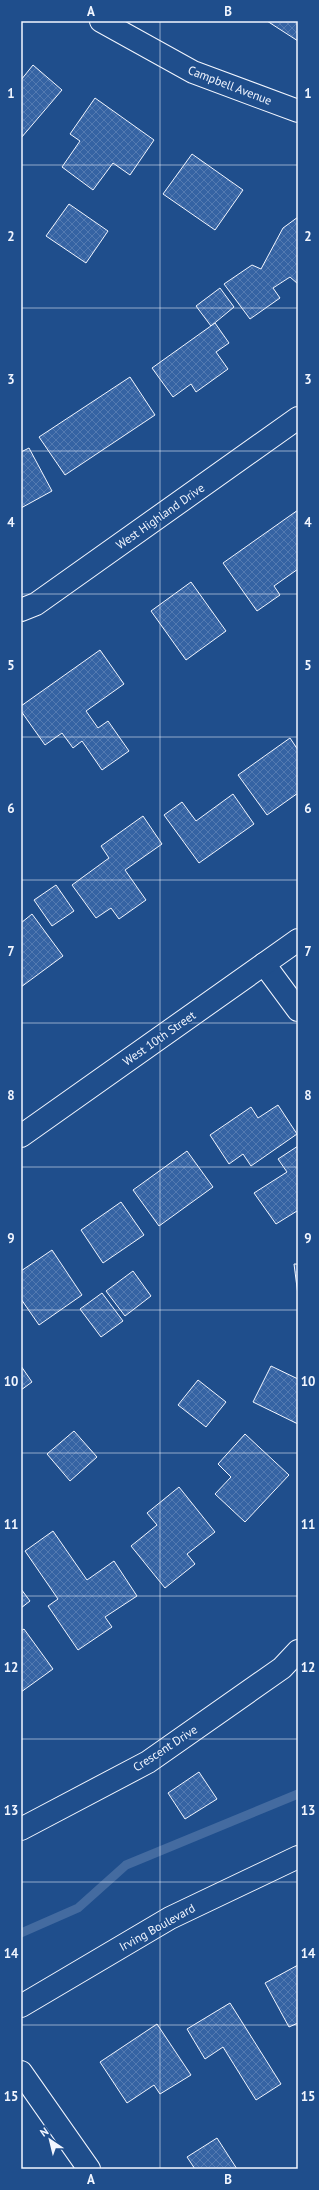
<svg xmlns="http://www.w3.org/2000/svg" width="319" height="2190" font-family="'PT Sans',sans-serif">
<style>
.lines{fill:none;stroke-linecap:round;stroke-linejoin:round}
.stream{stroke:#446ba0;stroke-width:9}
.building{fill:url(#building-cross-hatch);stroke:#f2f6ff}
.street-casing{stroke:#f2f6ff;stroke-width:24}
.street{stroke:#1f4e8c;stroke-width:22}
.grid{fill:none;stroke:#f2f6ff;stroke-width:1;stroke-opacity:0.55}
.labels{text-anchor:middle;dominant-baseline:central;stroke-width:3;stroke-linejoin:round;paint-order:stroke}
.street-label{font-size:12px;fill:#f2f6ff;stroke:#1f4e8c}
.neatline{fill:none;stroke:#f2f6ff;stroke-width:1.5}
.grid-label{font-size:13px;text-anchor:middle;font-weight:bold;fill:#f2f6ff}
</style>
<defs>
<pattern id="building-cross-hatch" width="8" height="8" patternUnits="userSpaceOnUse"><rect width="8" height="8" fill="#3563a3"/><path d="M0 0l8 8M0 8l8-8" fill="none" stroke="#537ab1"/></pattern>
</defs>
<rect width="100%" height="100%" fill="#1f4e8c"/>
<g class="lines">
<path class="stream" d="M 21,1933 L 78,1908 L 126,1865 L 298,1794"/>
</g>
<g class="building">
<path d="M 267,21 L 298,21 L 298,41 Z"/>
<path d="M 33,65 L 62,90 L 21,138 L 21,80 Z"/>
<path d="M 95,98 L 154,140 L 130,175 L 113,163 L 93,190 L 62,167 L 80,141 L 70,134 Z"/>
<path d="M 192,154 L 243,190 L 215,230 L 163,194 Z"/>
<path d="M 69,204 L 108,231 L 86,263 L 46,236 Z"/>
<path d="M 298,217 L 298,284 L 290,277 L 273,288 L 280,298 L 250,319 L 224,284 L 252,265 L 261,269 L 283,228 Z"/>
<path d="M 220,288 L 234,307 L 211,326 L 196,306 Z"/>
<path d="M 215,323 L 229,343 L 216,352 L 228,369 L 196,392 L 191,384 L 173,397 L 152,368 Z"/>
<path d="M 130,377 L 155,415 L 65,475 L 39,437 Z"/>
<path d="M 29,448 L 52,491 L 21,508 L 21,452 Z"/>
<path d="M 298,510 L 298,569 L 274,586 L 280,595 L 257,611 L 223,563 Z"/>
<path d="M 191,582 L 226,631 L 186,660 L 151,611 Z"/>
<path d="M 100,650 L 124,684 L 86,711 L 98,728 L 108,721 L 129,751 L 102,770 L 82,741 L 73,748 L 62,733 L 45,745 L 21,711 L 21,706 Z"/>
<path d="M 290,738 L 298,750 L 298,793 L 267,815 L 238,775 Z"/>
<path d="M 233,794 L 254,824 L 199,863 L 164,815 L 182,802 L 196,821 Z"/>
<path d="M 143,816 L 162,844 L 125,870 L 146,900 L 119,919 L 111,908 L 96,918 L 72,885 L 109,858 L 101,846 Z"/>
<path d="M 56,885 L 74,911 L 52,926 L 34,900 Z"/>
<path d="M 32,914 L 63,956 L 21,987 L 21,923 Z"/>
<path d="M 278,1105 L 297,1134 L 251,1166 L 243,1154 L 229,1164 L 210,1135 L 251,1107 L 258,1118 Z"/>
<path d="M 298,1146 L 298,1213 L 297,1211 L 276,1224 L 254,1193 L 287,1172 L 278,1159 Z"/>
<path d="M 187,1151 L 213,1187 L 159,1226 L 133,1190 Z"/>
<path d="M 121,1202 L 144,1235 L 103,1263 L 81,1230 Z"/>
<path d="M 52,1250 L 82,1295 L 39,1325 L 21,1299 L 21,1271 Z"/>
<path d="M 294,1264 L 298,1264 L 298,1295 Z"/>
<path d="M 133,1271 L 151,1296 L 125,1316 L 106,1291 Z"/>
<path d="M 102,1293 L 123,1321 L 101,1337 L 80,1309 Z"/>
<path d="M 21,1366 L 32,1382 L 21,1390 Z"/>
<path d="M 271,1366 L 298,1379 L 298,1424 L 253,1402 Z"/>
<path d="M 198,1380 L 226,1402 L 206,1427 L 178,1405 Z"/>
<path d="M 74,1431 L 97,1457 L 70,1481 L 47,1454 Z"/>
<path d="M 245,1434 L 289,1475 L 245,1522 L 215,1494 L 231,1477 L 218,1464 Z"/>
<path d="M 179,1487 L 215,1532 L 187,1554 L 195,1564 L 165,1588 L 131,1546 L 157,1525 L 147,1513 Z"/>
<path d="M 53,1531 L 87,1580 L 114,1561 L 137,1596 L 105,1617 L 112,1627 L 78,1650 L 48,1606 L 58,1599 L 25,1551 Z"/>
<path d="M 21,1589 L 30,1601 L 21,1608 Z"/>
<path d="M 24,1629 L 53,1669 L 21,1692 L 21,1631 Z"/>
<path d="M 199,1772 L 217,1799 L 185,1819 L 168,1793 Z"/>
<path d="M 298,1965 L 298,2023 L 289,2027 L 265,1983 Z"/>
<path d="M 230,2003 L 281,2084 L 256,2100 L 223,2047 L 205,2059 L 187,2029 Z"/>
<path d="M 157,2024 L 191,2075 L 160,2094 L 154,2085 L 127,2103 L 100,2062 Z"/>
<path d="M 217,2138 L 237,2169 L 195,2169 L 187,2157 Z"/>
</g>
<g class="lines">
<g class="street-casing">
<g id="street">
<path d="M 101,21 L 193,72 L 298,111"/>
<path d="M 21,610 L 36,604 L 298,418"/>
<path d="M 264,964 L 298,1010"/>
<path d="M 21,1136 L 298,940"/>
<path d="M 21,1829 L 148,1762 L 282,1668 L 298,1651"/>
<path d="M 21,2006 L 170,1918 L 298,1857"/>
<path d="M 21,2072 L 89,2169"/>
</g>
</g>
<use href="#street" class="street"/>
</g>
<path class="grid" d="M 160,21 L 160,2169M 21,165 L 298,165M 21,308 L 298,308M 21,451 L 298,451M 21,594 L 298,594M 21,737 L 298,737M 21,880 L 298,880M 21,1023 L 298,1023M 21,1167 L 298,1167M 21,1310 L 298,1310M 21,1453 L 298,1453M 21,1596 L 298,1596M 21,1739 L 298,1739M 21,1882 L 298,1882M 21,2025 L 298,2025"/>
<g class="labels">
<g class="street-label">
<text transform="translate(230 85) rotate(21)">Campbell Avenue</text>
<text transform="translate(160 516) rotate(-35)">West Highland Drive</text>
<text transform="translate(159 1038) rotate(-35)">West 10th Street</text>
<text transform="translate(165 1748) rotate(-33)">Crescent Drive</text>
<text transform="translate(157 1927) rotate(-29)">Irving Boulevard</text>
</g>
</g>
<rect width="319" height="2190" fill="none" stroke="#1f4e8c" stroke-width="44"/>
<g transform="translate(50 2140) rotate(325)" stroke="#1f4e8c" stroke-width="3" paint-order="stroke">
<path d="M0-3L7 15L0 10L-7 15Z" fill="#f2f6ff"/>
<text y="-6" font-size="11" font-weight="bold" text-anchor="middle" fill="#f2f6ff">N</text>
</g>
<rect x="22" y="22" width="275" height="2146" class="neatline"/>
<g class="grid-label">
<text x="91" y="16">A</text>
<text x="228" y="16">B</text>
<text x="11" y="98">1</text>
<text x="308" y="98">1</text>
<text x="11" y="241">2</text>
<text x="308" y="241">2</text>
<text x="11" y="384">3</text>
<text x="308" y="384">3</text>
<text x="11" y="527">4</text>
<text x="308" y="527">4</text>
<text x="11" y="670">5</text>
<text x="308" y="670">5</text>
<text x="11" y="813">6</text>
<text x="308" y="813">6</text>
<text x="11" y="956">7</text>
<text x="308" y="956">7</text>
<text x="11" y="1100">8</text>
<text x="308" y="1100">8</text>
<text x="11" y="1243">9</text>
<text x="308" y="1243">9</text>
<text x="11" y="1386">10</text>
<text x="308" y="1386">10</text>
<text x="11" y="1529">11</text>
<text x="308" y="1529">11</text>
<text x="11" y="1672">12</text>
<text x="308" y="1672">12</text>
<text x="11" y="1815">13</text>
<text x="308" y="1815">13</text>
<text x="11" y="1958">14</text>
<text x="308" y="1958">14</text>
<text x="11" y="2101">15</text>
<text x="308" y="2101">15</text>
<text x="91" y="2184">A</text>
<text x="228" y="2184">B</text>
</g>
</svg>
